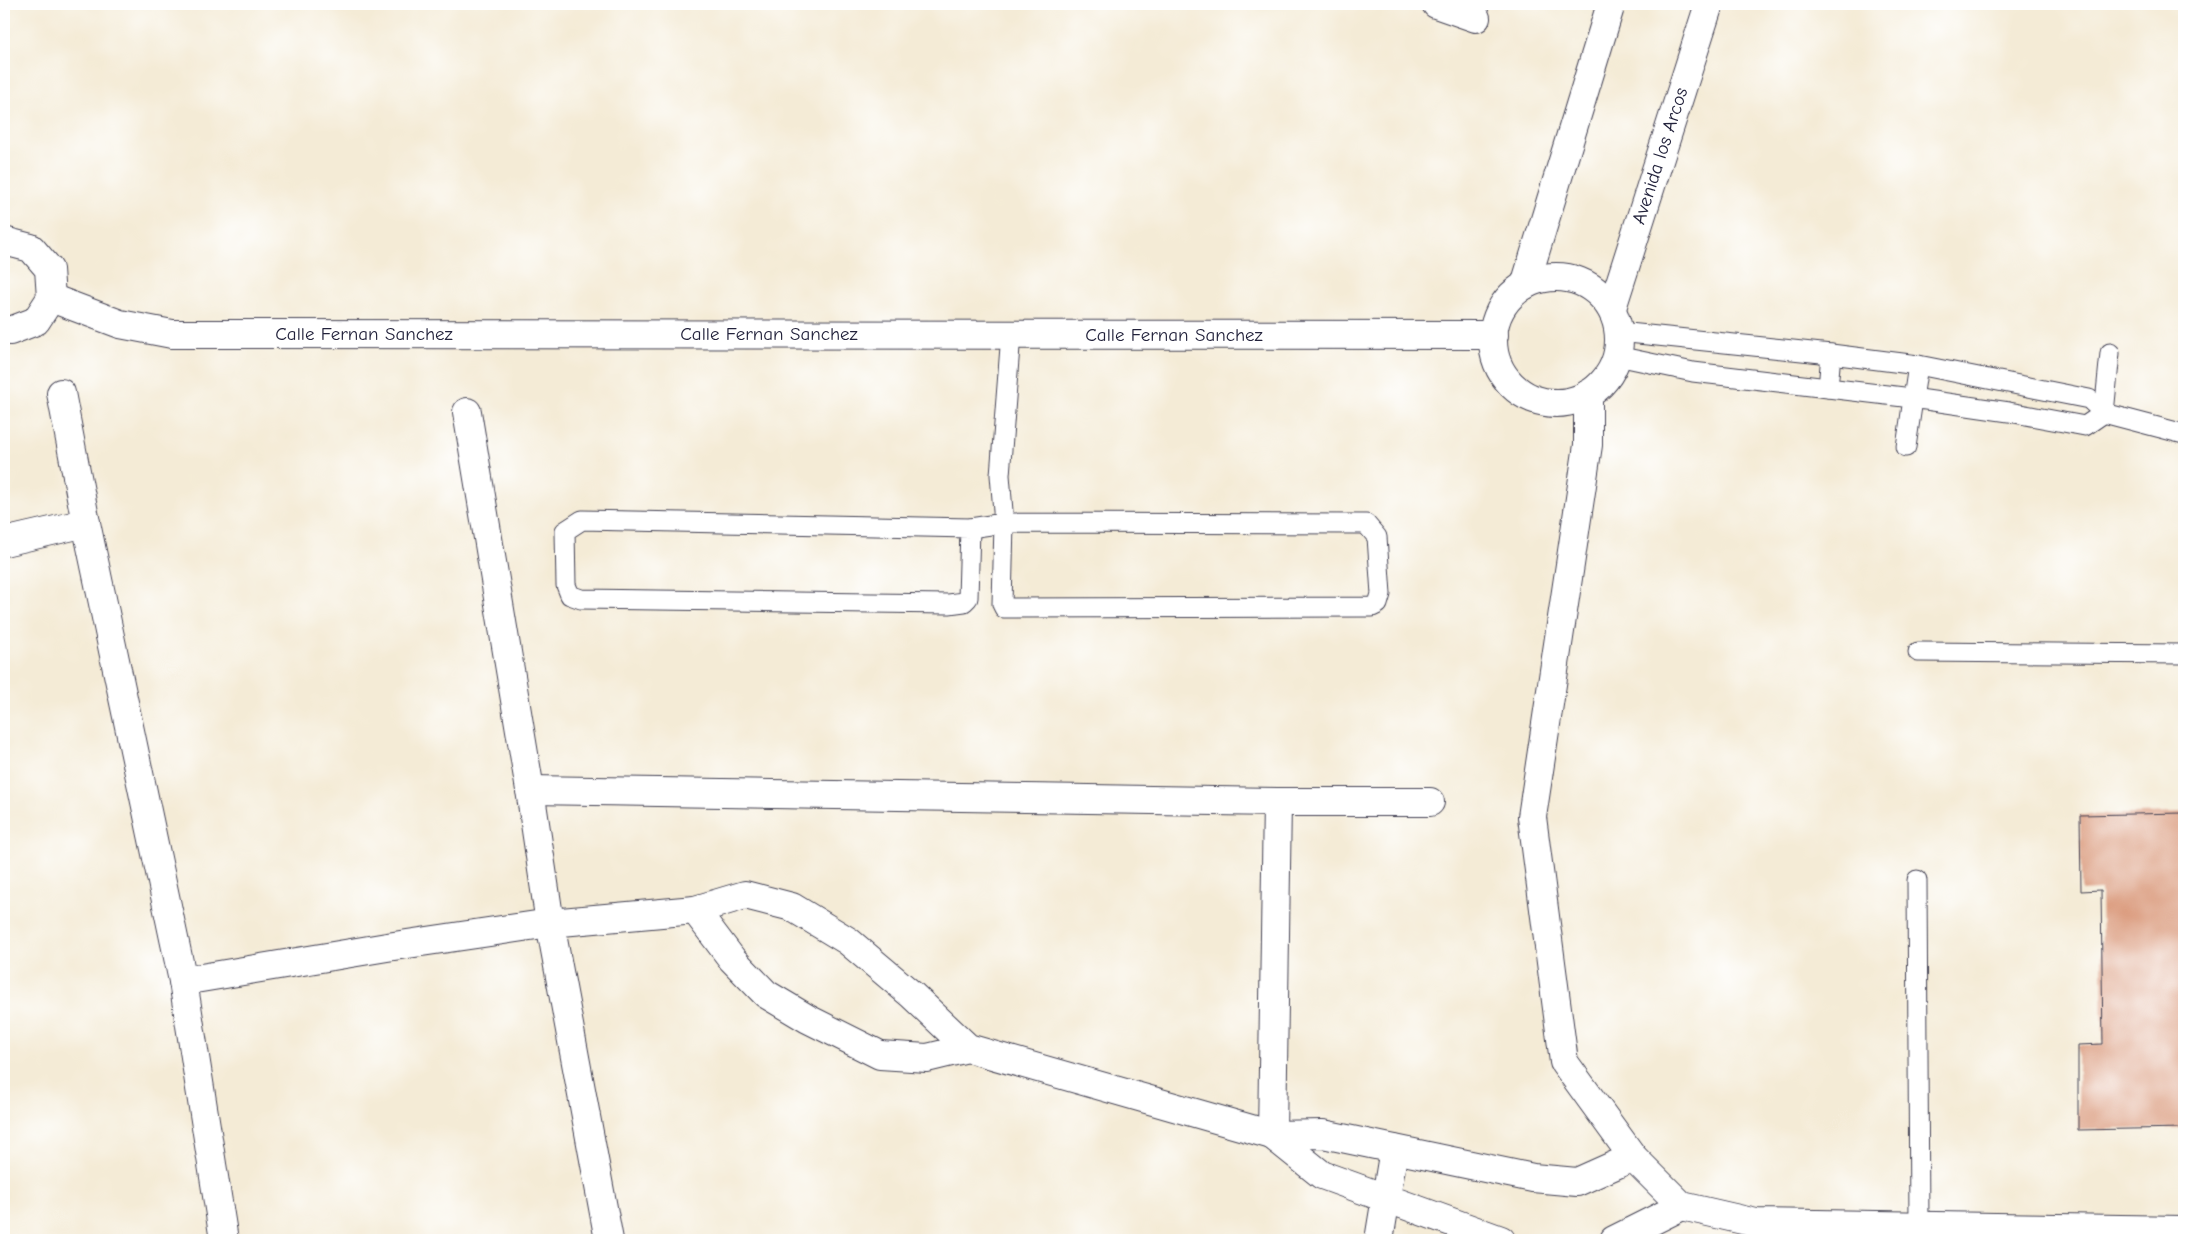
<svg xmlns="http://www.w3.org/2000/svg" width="2188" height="1244" font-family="'Comic Neue',sans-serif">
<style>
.building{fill:#da9a7c}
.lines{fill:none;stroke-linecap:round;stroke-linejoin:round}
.service-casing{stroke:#424052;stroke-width:21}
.minor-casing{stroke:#424052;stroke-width:30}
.service{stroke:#fff;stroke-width:19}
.minor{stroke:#fff;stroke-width:28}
.labels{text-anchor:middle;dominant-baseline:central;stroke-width:4;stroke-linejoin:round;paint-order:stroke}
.street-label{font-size:19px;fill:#22223b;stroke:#fff}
</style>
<rect width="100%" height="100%" fill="#fff"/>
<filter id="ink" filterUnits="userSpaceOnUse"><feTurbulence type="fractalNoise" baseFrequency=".02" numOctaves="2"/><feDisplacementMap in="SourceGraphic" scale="10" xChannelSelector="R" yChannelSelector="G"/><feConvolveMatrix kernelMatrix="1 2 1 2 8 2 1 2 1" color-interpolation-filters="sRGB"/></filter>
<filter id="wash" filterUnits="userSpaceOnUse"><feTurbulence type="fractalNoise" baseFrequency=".0096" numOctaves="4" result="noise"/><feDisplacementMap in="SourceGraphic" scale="20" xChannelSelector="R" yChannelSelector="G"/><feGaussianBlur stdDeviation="1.12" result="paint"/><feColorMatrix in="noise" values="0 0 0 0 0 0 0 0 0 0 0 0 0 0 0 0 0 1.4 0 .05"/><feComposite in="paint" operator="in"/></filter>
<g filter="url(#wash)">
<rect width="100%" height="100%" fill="#f4ebd6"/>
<g id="blocks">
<path class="building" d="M 2184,813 L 2184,1128 L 2078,1130 L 2078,1045 L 2103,1044 L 2101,890 L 2081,891 L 2080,815 Z"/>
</g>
</g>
<g filter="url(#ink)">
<use href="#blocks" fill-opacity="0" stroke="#424052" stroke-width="1"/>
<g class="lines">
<g class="service-casing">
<g id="service">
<path d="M 1619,332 L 1831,354 L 1918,365 L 2089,399 L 2104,413 L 2184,434"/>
<path d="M 1617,356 L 1693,372 L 1912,398 L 2009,412 L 2085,426 L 2104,413 L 2110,353"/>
<path d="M 1828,388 L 1831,354"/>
<path d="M 1906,447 L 1918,365"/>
<path d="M 582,520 L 970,528 L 968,598 L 964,602 L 949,604 L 581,599 L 570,595 L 566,585 L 565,531 Z"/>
<path d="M 970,528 L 1004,523 L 1366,524 L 1377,537 L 1381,594 L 1378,604 L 1372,607 L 1004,608 L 1002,604 L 1004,523 L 1000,475 L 1011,334"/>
<path d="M 1918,652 L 2184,654"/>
<path d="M 1917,880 L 1919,1225"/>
</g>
</g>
<g class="minor-casing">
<g id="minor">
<path d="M 1436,4 L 1476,18"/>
<path d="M 4,241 L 31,248 L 49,269 L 51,298 L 36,321 L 10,331 L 4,329"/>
<circle cx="1556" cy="340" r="63"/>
<path d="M 1525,285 L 1611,4"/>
<path d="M 51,298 L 120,324 L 172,334 L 1494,335"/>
<path d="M 1612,308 L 1709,4"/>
<path d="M 61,393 L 86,523 L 183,981 L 224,1240"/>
<path d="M 1588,394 L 1588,445 L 1532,817 L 1564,1062 L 1633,1157 L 1682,1206 L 1756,1223 L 2184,1230"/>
<path d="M 467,412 L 530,790 L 550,923 L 609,1240"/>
<path d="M 4,542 L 86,523"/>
<path d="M 530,790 L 1277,802 L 1430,802"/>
<path d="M 695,910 L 732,959 L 766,994 L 808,1019 L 880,1055 L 927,1058 L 968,1048"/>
<path d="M 183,981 L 387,947 L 550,923 L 695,910 L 745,895 L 792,907 L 848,941 L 912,995 L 968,1048 L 1272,1135 L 1323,1134 L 1533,1178 L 1577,1182 L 1633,1157"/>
<path d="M 1272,1135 L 1277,802"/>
<path d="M 1272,1135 L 1322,1175 L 1501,1240"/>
<path d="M 1379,1240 L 1394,1149"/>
<path d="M 1614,1240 L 1682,1206"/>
</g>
</g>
<use href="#service" class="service"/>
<use href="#minor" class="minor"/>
</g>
</g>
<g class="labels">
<g class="street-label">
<text transform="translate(1660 156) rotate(-72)">Avenida los Arcos</text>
<text x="364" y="334">Calle Fernan Sanchez</text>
<text x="769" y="334">Calle Fernan Sanchez</text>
<text x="1174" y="335">Calle Fernan Sanchez</text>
</g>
</g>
<rect width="2188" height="1244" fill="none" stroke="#fff" stroke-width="20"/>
</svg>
